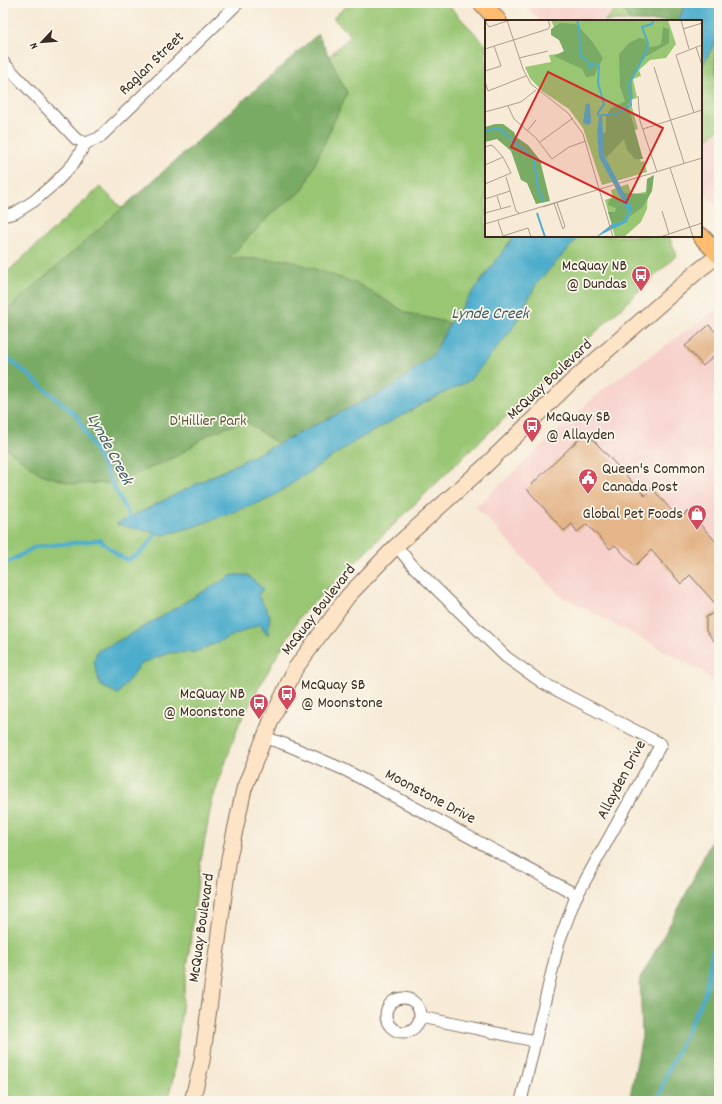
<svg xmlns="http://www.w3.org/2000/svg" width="722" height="1104" font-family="Dekko,sans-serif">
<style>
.built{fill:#f7d0cb}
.green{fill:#99c673;stroke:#6a7848}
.forest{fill:#7aab65;stroke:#5a6a42}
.water{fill:#4dadcc;stroke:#446c75}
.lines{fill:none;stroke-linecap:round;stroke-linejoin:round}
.stream{stroke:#4dadcc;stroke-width:4}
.building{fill:#e4b589}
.street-casing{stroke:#7d6d5e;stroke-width:13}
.secondary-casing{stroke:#7d6d5e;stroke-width:17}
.primary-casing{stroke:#7d6d5e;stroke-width:19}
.street{stroke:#fff;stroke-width:11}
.secondary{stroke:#fee4c6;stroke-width:15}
.primary{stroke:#fdbc70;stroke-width:17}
.labels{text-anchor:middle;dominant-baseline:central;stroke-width:3.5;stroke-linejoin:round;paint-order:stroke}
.street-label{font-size:16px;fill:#3b2a1e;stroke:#fbf7ec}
.poi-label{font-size:16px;fill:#3b2a1e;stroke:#fbf7ec;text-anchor:end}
.park-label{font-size:16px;fill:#575938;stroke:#fbf7ec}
.water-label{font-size:17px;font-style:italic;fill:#425e64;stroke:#fbf7ec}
.inset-river{fill:none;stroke:#4dadcc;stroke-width:2}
.inset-road{fill:none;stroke:#ac9d8c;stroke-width:1}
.view{fill:#d62828;fill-opacity:0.15;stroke:#d62828;stroke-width:2}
.inset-edge{fill:none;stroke:#3b2a1e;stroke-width:2}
</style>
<rect width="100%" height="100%" fill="#fbf7ec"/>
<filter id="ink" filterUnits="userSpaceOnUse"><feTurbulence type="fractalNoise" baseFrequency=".025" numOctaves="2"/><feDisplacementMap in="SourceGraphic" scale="8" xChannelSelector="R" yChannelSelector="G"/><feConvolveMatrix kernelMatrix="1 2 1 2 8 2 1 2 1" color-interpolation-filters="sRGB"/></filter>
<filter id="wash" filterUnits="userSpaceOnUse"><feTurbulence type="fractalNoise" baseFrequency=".012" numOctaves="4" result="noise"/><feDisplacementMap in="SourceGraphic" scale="16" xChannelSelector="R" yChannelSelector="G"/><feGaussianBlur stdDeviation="0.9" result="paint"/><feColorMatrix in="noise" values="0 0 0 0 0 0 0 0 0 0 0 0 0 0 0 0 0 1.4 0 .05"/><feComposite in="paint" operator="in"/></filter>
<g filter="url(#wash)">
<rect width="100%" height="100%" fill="#f7ead6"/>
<g class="built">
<path d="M 523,3 L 622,3 L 604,21 L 540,21 Z"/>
<path d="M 719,128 L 719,208 L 701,190 L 701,146 Z"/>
<path d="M 719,308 L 719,687 L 701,670 L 559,595 L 476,507 L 602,390 Z"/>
</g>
<g class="green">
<path d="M 350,3 L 446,3 L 486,45 L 486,236 L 668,236 L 670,239 L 677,255 L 457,463 L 301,615 L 268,671 L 239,724 L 212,801 L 200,865 L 173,1079 L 167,1101 L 3,1101 L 3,276 L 100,187 L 143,228 L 351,36 L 333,18 Z"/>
<path d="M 622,3 L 719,3 L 719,128 L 701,146 L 701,21 L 604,21 Z"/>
</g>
<g class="forest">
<path d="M 620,3 L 686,3 L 678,21 L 630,21 Z"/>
<path d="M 318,34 L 347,93 L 303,190 L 272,213 L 229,258 L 289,260 L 358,284 L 407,313 L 450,323 L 434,354 L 392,387 L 278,444 L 245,421 L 209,434 L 179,455 L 117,483 L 74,484 L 41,474 L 3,446 L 3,314 Z"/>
<path d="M 719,35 L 719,85 C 715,73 713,46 719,35 Z"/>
<path d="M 719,825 L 719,1101 L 629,1101 L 642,1037 L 640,979 L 682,902 Z"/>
</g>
<g class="water">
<path d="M 686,3 L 719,3 L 719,35 L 701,69 L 701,21 L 678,21 Z"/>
<path d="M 514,236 L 580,236 L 537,283 L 511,331 L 469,381 L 428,401 L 354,442 L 269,499 L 190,528 L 164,535 L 116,524 L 392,387 L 434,354 L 450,323 Z"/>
<path d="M 233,575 L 248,575 L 263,589 L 258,595 L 270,615 L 268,635 L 260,624 L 195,652 L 168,653 L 141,664 L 118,694 L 100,685 L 94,662 L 97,651 C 145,630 187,598 233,575 Z"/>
</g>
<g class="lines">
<g class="stream">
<path d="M 3,355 L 7,357 L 77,416 L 130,518"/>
<path d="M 3,565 L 35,547 L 100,540 L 118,555 L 127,560 C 141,555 148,546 156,534"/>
<path d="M 658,1101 L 667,1073 L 705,994 L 719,911"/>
</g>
</g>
<g id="blocks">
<g class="building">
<path d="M 709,325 L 719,336 L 719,351 L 703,366 L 685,346 Z"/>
<path d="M 586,432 L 645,496 L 652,488 L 679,519 L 688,511 L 719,545 L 719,608 L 690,575 L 681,584 L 651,550 L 635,566 L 615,545 L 610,549 L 587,524 L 577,532 L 572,524 L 564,531 L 527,489 Z"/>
<path d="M 719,610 L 719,647 L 706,631 L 706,617 Z"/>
</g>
</g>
</g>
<g filter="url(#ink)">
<use href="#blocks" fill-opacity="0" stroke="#7d6d5e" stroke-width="1"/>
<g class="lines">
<g class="street-casing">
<g id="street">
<path d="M 3,62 L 76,139 L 86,143"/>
<path d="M 86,143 L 99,138 L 238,3"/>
<path d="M 3,216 L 15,213 L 34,201 L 56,182 L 73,164 L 86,143"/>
<path d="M 396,546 L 414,567 L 506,657 L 543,683 L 661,744 L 575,899 L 559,942 L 521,1101"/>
<path d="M 264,737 L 287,745 L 345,770 L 577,895"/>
<circle cx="403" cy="1015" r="17"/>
<path d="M 421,1017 L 535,1041"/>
</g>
</g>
<g class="secondary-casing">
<path id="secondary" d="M 192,1101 L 202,1061 L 229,858 L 244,789 L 271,721 L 295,669 L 348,596 L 396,546 L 485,466 L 571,382 L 699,270 L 719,255"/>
</g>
<g class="primary-casing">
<g id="primary">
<path d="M 482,3 L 498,21"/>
<path d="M 701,236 L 719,255"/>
</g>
</g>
<use href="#street" class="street"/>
<use href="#secondary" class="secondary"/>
<use href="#primary" class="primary"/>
</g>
</g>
<defs>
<g id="bus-pin" transform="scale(1)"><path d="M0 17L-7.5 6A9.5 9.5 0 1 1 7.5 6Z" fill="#d1495b" stroke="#fbf7ec"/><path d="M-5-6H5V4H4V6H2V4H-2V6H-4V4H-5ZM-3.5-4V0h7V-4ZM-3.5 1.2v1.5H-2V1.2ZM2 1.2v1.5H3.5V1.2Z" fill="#fff"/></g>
<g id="civic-pin" transform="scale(1)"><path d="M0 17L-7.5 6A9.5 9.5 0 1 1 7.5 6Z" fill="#d1495b" stroke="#fbf7ec"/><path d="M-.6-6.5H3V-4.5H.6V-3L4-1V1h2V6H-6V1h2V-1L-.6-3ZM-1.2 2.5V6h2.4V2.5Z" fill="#fff"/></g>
<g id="shop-pin" transform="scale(1)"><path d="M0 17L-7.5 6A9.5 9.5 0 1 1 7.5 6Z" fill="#d1495b" stroke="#fbf7ec"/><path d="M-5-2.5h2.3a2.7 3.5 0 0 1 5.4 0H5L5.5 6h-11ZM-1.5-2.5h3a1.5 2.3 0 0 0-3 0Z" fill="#fff"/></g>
</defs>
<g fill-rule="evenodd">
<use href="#bus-pin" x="641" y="275"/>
<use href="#bus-pin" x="532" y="426"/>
<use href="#civic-pin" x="588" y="478"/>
<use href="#shop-pin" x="697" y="514"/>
<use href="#bus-pin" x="287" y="694"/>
<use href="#bus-pin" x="259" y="703"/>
</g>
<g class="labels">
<g class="street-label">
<text transform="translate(152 64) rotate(-44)">Raglan Street</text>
<text transform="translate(550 380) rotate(-43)">McQuay Boulevard</text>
<text transform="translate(319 610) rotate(-52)">McQuay Boulevard</text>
<text transform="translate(622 780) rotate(-62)">Allayden Drive</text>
<text transform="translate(430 797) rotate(28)">Moonstone Drive</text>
<text transform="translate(202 928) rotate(-82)">McQuay Boulevard</text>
</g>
<g class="poi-label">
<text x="627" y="266">McQuay NB<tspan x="627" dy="18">@ Dundas</tspan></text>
<text x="546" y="417" text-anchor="start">McQuay SB<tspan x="546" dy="18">@ Allayden</tspan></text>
<text x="602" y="469" text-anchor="start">Queen's Common<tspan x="602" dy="18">Canada Post</tspan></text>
<text x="683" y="514">Global Pet Foods</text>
<text x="301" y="685" text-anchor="start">McQuay SB<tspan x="301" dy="18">@ Moonstone</tspan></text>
<text x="245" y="694">McQuay NB<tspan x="245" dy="18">@ Moonstone</tspan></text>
</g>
<g class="park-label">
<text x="208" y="421">D'Hillier Park</text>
</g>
<g class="water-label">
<text x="490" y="315">Lynde Creek</text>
<text transform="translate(109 450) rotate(62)">Lynde Creek</text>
</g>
</g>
<g transform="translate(485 20)">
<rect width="217" height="217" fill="#f7ead6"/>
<path d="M 66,0 L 183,0 L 191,24 L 181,38 L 165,40 L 154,50 L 156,56 L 148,59 L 152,78 L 145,80 L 153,109 L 147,111 L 156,142 L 159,141 L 162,152 L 117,165 L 98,108 L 84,89 L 57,71 L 45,58 L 40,47 L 66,42 L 64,35 L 80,33 ZM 143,164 L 147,175 L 163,171 L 162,189 L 156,202 L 139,217 L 130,217 L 120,180 L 128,177 L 126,170 Z" fill="#99c673"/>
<path d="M 75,3 L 91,4 L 107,21 L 118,38 L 109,56 L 101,57 L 97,49 L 69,36 L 79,31 L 74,20 L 66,15 L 66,9 ZM 178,7 L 184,9 L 184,23 L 160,37 L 146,58 L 148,78 L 143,85 L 158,139 L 150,139 L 142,130 L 139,119 L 121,138 L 117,129 L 117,114 L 121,112 L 121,96 L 126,88 L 140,81 L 135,67 L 134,34 L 144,23 L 154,18 L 160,19 L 163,27 L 172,26 L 176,24 ZM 10,104 L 18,104 L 29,112 L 31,117 L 43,125 L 55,140 L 65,181 L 51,184 L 42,163 L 36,160 L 26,131 L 12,119 L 0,122 L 0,107 ZM 169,155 L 167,171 L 158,187 L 144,197 L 146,193 L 137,173 L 161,174 L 162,159 ZM 128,178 L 137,180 L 143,191 L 139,201 L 127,204 L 123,192 L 130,192 L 131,188 L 123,185 L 124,180 Z" fill="#7aab65"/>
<path d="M 101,83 L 105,85 L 106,103 L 103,105 L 98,103 ZM 117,93 L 119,135 L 147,188 L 142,202 L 111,217 L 127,204 L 139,201 L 143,191 L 114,137 L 112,110 L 114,98 Z" fill="#4dadcc"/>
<path class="inset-river" d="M 92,0 L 94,8 L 96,37 L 102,40 L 105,48 L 109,43 L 114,46 L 113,63 L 119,84 L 113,93 L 114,97M 117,95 L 130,95 L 146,85 L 144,64 L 162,31 L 163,23 L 157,7 L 167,4 L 169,0M 0,111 L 14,108 L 17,111 L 49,139 L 53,169 L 59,182M 52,193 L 60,217"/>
<path class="inset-road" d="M 0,0 L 4,7 L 25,0M 22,0 L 38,49 L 46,64 L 83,93 L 98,114 L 128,217M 196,0 L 204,29M 198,9 L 217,3M 211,27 L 217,45M 0,29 L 63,9 L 65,6 L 63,0M 34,38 L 63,31M 169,47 L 199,143M 0,51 L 16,46 L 9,26M 0,61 L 3,71 L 41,56M 153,76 L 155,101 L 172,152M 23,86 L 29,99 L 51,118 L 67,139 L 84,127 L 101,121M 0,92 L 36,82 L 51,70M 209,93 L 191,35 L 217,25M 158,109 L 217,90M 42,111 L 51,100M 55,122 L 88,98M 0,127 L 6,125 L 9,127 L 18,137 L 26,153 L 0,164M 0,145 L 18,137M 185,148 L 208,217M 21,157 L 31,191 L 34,193M 12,176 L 16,189M 0,179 L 25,171M 69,183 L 78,209M 72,183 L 80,206 L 78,209M 58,187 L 83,179M 177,191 L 184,214M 0,193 L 26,186M 13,201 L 18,216M 0,204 L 217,138M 18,216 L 43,208 L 46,217M 175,217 L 217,203"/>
<path class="view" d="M 63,52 L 178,108 L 141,183 L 26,127 Z"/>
<rect width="217" height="217" class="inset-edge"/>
</g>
<rect width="722" height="1104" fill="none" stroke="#fbf7ec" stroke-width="16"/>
<g transform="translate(42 42) rotate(244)" stroke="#fbf7ec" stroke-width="3" paint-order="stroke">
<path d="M0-3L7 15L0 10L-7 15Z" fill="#3b2a1e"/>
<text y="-6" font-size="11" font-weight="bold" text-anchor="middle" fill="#3b2a1e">N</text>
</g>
</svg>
